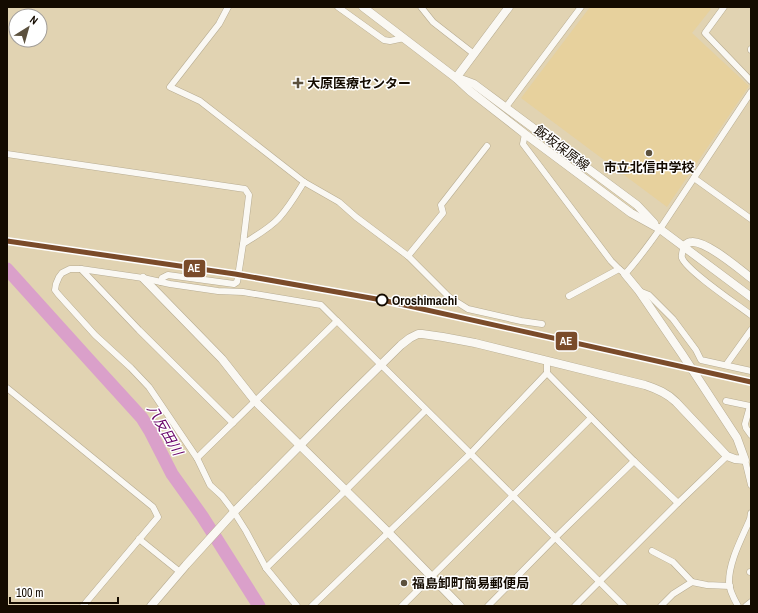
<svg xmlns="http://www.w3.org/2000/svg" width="758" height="613" font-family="'Archivo Narrow','Noto Sans JP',sans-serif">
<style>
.built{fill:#e7d19d}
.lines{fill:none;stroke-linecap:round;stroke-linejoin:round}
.river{stroke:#daa0ca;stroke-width:13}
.street-casing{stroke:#b7ac92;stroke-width:7}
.secondary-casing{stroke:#b7ac92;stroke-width:9}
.street{stroke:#faf8f3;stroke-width:6}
.secondary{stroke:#faf8f3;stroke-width:8}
.rail-1-casing{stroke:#fff;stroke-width:8}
.rail-1{stroke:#7a4b2a;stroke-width:5}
.poi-dot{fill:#5c513e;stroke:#fff;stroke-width:1.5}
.stop-dot{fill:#fff;stroke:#140b00;stroke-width:2}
.labels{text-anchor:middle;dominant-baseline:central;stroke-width:3;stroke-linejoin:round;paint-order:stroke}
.poi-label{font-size:13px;font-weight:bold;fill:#140b00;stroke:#fff;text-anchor:start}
.street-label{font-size:13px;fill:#140b00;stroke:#fff}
.stop-label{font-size:13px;font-weight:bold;fill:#140b00;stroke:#fff;text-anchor:start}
.water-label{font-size:14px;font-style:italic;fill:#660167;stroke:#fff}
.line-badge{stroke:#fff;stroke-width:1.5}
.badge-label{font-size:11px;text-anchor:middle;font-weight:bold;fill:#fff}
</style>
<rect width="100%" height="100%" fill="#e1d3b2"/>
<path class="built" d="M 590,7 L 709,7 L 711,9 L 692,33 L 749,86 L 667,207 L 521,98 Z"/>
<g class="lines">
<path class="river" d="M 7,269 L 91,362 L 142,418 L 150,431 L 172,474 L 202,516 L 259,606"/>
<g class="street-casing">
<g id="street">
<path d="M 228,7 L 219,24 L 170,87 L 200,101 L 304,182 L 339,202 L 356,217 L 408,256 L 443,213 L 441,205 L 487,146"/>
<path d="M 338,7 L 384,40 L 390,41 L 404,38"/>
<path d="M 421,7 L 433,22 L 474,54"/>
<path d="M 724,7 L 705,33 L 751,81"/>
<path d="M 751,49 L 751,50"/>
<path d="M 506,107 L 581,7"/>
<path d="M 525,134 L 523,144 L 611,261 L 619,269"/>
<path d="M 7,154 L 245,189 L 249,195 L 243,244 C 255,236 269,229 279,218 C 289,207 296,195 304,182"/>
<path d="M 694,178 L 751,219"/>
<path d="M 684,246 C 683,250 681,254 682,258 C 687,271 738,305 751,315"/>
<path d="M 408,256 L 449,297 L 468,309 L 521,321 L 542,324"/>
<path d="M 81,269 L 139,330 L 233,423"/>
<path d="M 239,270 L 243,244"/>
<path d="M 161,282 L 162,278 L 168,275 L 234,284 L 237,282 L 238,277"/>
<path d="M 639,291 L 649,295 L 673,319 L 696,350 L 701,360 L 751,371"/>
<path d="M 569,296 L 619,269 L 625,274 C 638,260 649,244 660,229 L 751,92"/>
<path d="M 547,361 L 547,373 L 634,461 L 678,503"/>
<path d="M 726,365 L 751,330"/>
<path d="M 7,388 L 153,507 L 158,517 L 83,606"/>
<path d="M 726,401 L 750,406"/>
<path d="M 751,406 L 750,406 L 745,424 L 746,428 L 751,435"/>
<path d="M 197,458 L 337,321 L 624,606"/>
<path d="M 745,460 L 751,485"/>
<path d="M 139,539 L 180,572"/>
<path d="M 652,551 L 673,562 L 692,582"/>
<path d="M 266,568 L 346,490 L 426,410"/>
<path d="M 750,572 L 751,572"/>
<path d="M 297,606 L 266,568 L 246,531 L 234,512 L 222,496 L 210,485 L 197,458 L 149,387 L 131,368 L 95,335 L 58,294 L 55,290 L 56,284 L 59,277 L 62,273 L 70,269 L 81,269 L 143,278 L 170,284 L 218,291 L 243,292 L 321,305 L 337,321"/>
<path d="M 312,606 L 470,454 L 547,373"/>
<path d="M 402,606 L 591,418"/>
<path d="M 488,606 L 555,538 L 634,461"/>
<path d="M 575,606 L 678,503 L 727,456"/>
<path d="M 661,606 L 673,594 L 692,582 L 707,585 L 730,586"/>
<path d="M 738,606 C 734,599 729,590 729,582 C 729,561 742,538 750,519 L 751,513"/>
<path d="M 746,606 L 751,602"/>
</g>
</g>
<g class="secondary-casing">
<g id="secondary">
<path d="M 363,7 L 456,78 L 470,91 L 525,134 L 631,213 L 660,229 L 751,297"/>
<path d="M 456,78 L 509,7"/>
<path d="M 458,78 L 474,84 L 637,205 L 654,223"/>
<path d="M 684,246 C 686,244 689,242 692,242 C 707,241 739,269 751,278"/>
<path d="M 143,278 L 222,359 L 255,401 L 388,532 L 460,606"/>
<path d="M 151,606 L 186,565 L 234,512 L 340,405 L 401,345 L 410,338 L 418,334 L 422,334 L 443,337 L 475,343 L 645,385 C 657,389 667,393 676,402 L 727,456 L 735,459 L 745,460 L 737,438 L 682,354 L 639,291 L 625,274"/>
</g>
</g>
<use href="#street" class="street"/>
<use href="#secondary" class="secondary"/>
<g class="rail-1-casing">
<path id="rail-1" d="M 7,241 L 235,274 L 382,300 L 751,382"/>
</g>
<use href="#rail-1" class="rail-1"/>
</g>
<g class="poi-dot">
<path d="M296 77h4v4h4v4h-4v4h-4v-4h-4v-4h4z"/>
<circle cx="649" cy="153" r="4"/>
<circle cx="404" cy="583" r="4"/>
</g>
<circle class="stop-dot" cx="382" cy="300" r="5.5"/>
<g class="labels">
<g class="poi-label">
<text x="307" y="83">大原医療センター</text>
<text x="649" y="167" text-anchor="middle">市立北信中学校</text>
<text x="412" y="583">福島卸町簡易郵便局</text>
</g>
<g class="street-label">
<text transform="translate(562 148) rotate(37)">飯坂保原線</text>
</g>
<g class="stop-label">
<text x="392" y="300">Oroshimachi</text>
</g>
<g class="water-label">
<text transform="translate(165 430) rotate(60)">八反田川</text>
</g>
</g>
<g class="line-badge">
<rect x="183" y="259" width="23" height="19" rx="4" fill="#7a4b2a"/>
<rect x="555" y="331" width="23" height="20" rx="4" fill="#7a4b2a"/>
</g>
<g class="badge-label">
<text x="194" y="272">AE</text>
<text x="566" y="345">AE</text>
</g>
<rect width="758" height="613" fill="none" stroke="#140b00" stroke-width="16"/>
<g transform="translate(28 28) rotate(37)"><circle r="19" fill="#ffffff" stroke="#a19d99"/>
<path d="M0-3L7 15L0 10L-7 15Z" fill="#5c513e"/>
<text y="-6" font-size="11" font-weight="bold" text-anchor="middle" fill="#140b00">N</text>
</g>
<path d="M10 597v6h108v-6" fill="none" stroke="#140b00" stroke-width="2"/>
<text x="16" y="597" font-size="12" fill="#140b00" stroke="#ffffff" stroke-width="3" paint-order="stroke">100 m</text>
</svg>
